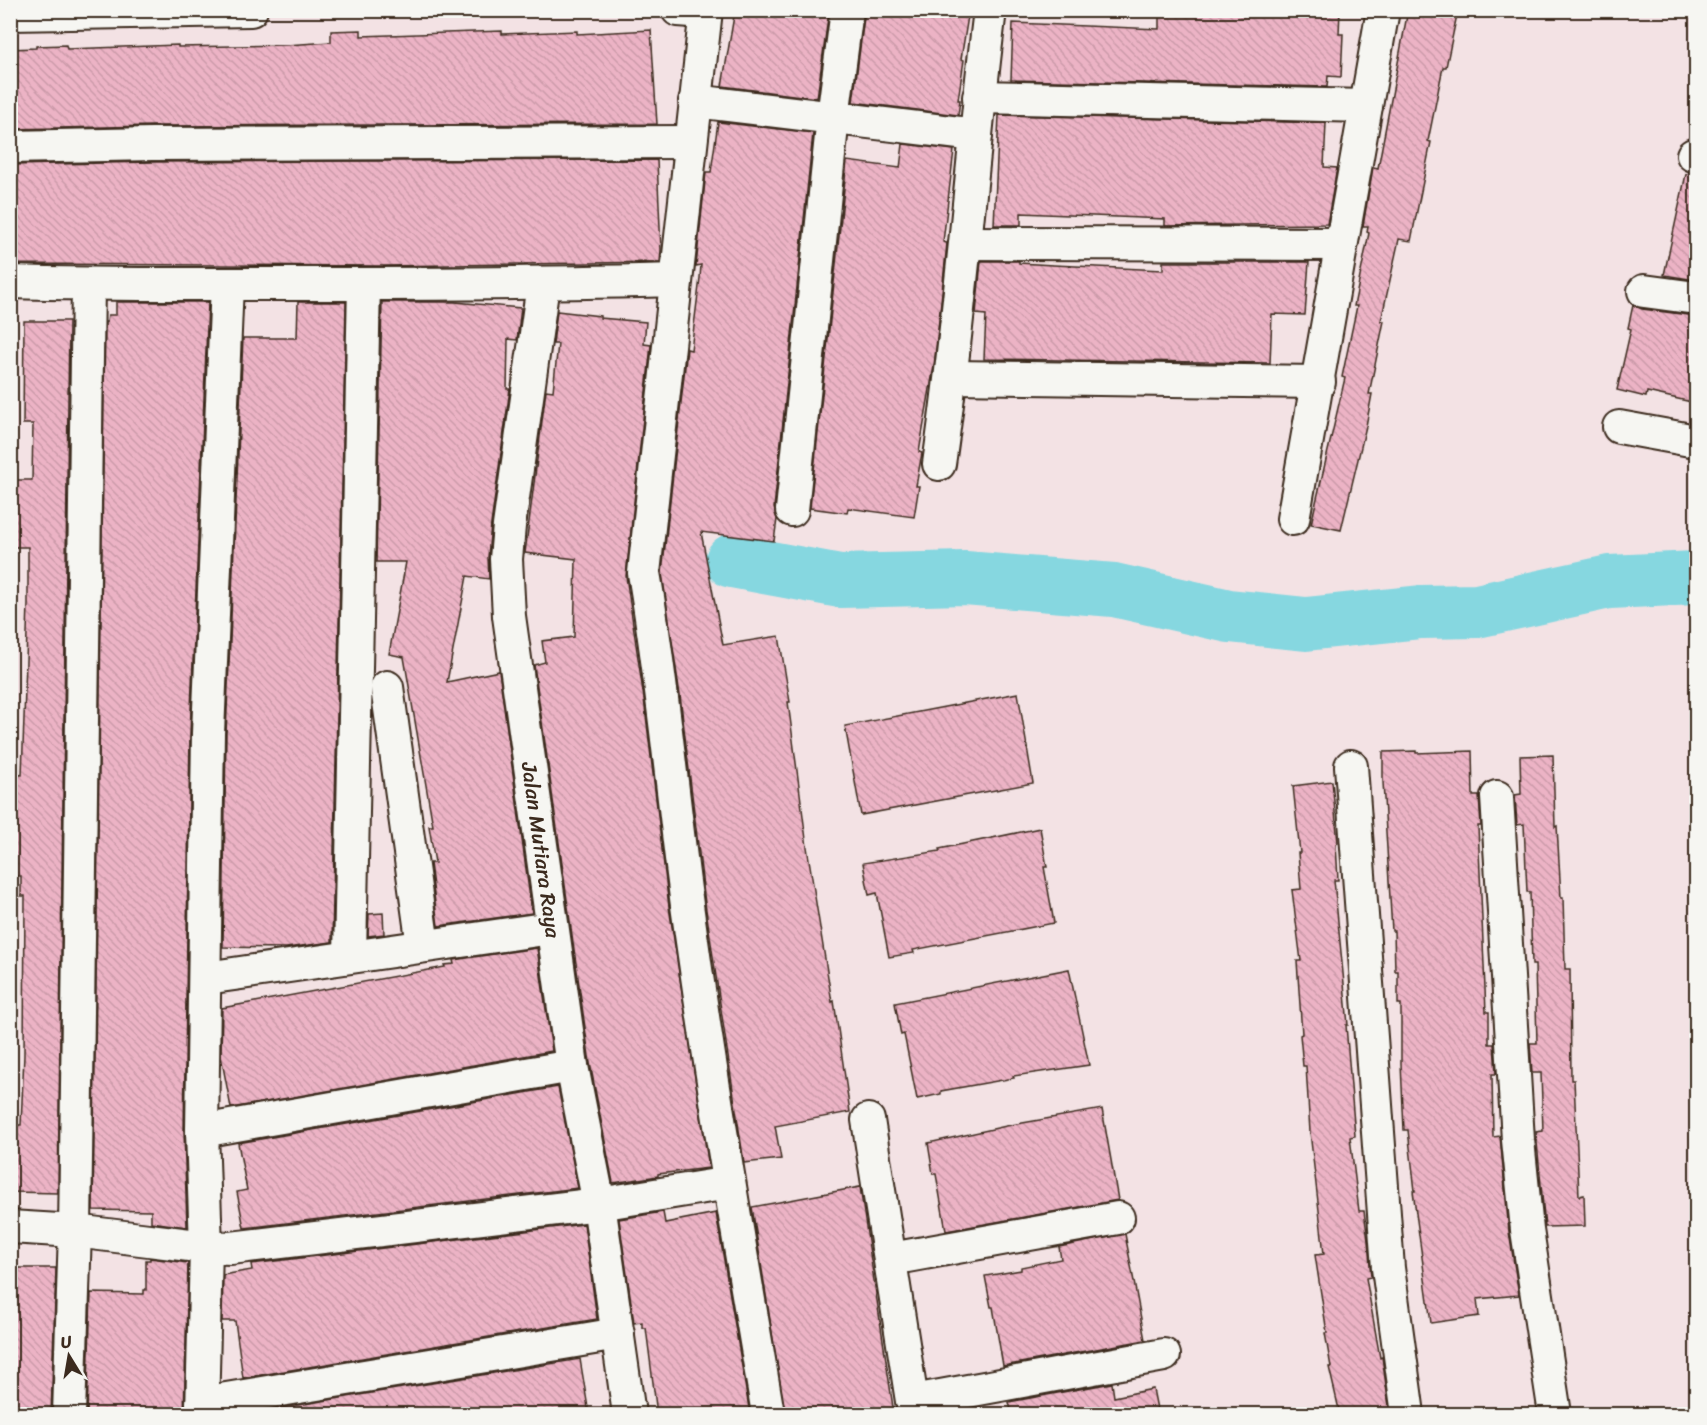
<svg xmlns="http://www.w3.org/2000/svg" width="1707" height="1425" font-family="Sriracha,sans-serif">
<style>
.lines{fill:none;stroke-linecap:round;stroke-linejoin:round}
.river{stroke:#86d7e0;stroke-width:54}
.building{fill:url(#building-back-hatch);stroke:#3b2a1e;stroke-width:1.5}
.minor-casing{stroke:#3b2a1e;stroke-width:36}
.minor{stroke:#f6f6f2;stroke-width:32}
.labels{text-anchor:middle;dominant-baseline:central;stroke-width:4.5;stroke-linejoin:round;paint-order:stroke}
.street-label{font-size:21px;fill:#3b2a1e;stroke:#f6f6f2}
</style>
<defs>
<pattern id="building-back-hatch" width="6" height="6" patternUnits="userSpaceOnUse" patternTransform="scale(1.5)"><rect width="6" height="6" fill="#ecb3c5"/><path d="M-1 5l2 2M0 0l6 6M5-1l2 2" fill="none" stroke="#cb9aa9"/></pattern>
</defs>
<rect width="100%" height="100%" fill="#f3e2e4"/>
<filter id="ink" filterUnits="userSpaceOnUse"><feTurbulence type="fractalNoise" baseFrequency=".0167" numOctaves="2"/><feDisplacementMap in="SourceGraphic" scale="12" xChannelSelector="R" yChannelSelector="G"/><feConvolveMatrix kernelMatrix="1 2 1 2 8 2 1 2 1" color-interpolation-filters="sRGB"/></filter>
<g filter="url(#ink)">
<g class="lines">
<path class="river" d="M 732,561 L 840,581 L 965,578 L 1114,590 L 1229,616 L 1306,624 L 1421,612 L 1477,611 L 1609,582 L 1696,578"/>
</g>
<g class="building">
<path d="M 735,10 L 829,10 L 817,98 L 722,86 Z"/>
<path d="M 865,10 L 969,10 L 961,59 L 964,60 L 958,100 L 960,100 L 958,115 L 853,102 Z"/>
<path d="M 1159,10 L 1340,10 L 1339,34 L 1343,34 L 1341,77 L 1328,76 L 1327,87 L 1011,80 L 1013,23 L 1159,29 Z"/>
<path d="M 1408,10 L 1458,10 L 1446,67 L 1443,67 L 1428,141 L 1431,142 L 1411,241 L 1399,239 L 1381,321 L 1384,321 L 1369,394 L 1372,394 L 1366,426 L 1341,530 L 1311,524 L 1345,378 L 1342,377 L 1357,306 L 1354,306 L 1369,233 L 1367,232 L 1368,226 L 1363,226 L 1373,167 L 1378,168 Z"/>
<path d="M 361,30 L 361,36 L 502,31 L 502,34 L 577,31 L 577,34 L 651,30 L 657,124 L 152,126 L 10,129 L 10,49 L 36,48 L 36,46 L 66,45 L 67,49 L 178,45 L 178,47 L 286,45 L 331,42 L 331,31 Z"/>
<path d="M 999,115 L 1326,123 L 1324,167 L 1337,168 L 1327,224 L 1165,226 L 1165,219 L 1021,213 L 1021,225 L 994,225 Z"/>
<path d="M 718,122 L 813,133 L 774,508 L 777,519 L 774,541 L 701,532 L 723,645 L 779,636 L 790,702 L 788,702 L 807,847 L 832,1002 L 834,1001 L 850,1112 L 775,1126 L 781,1159 L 744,1163 L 705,903 L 680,695 L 662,573 L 687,349 L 691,350 L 700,278 L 701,265 L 696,266 L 706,172 L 711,172 Z"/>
<path d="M 903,144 L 954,150 L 943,242 L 947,243 L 942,292 L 934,366 L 919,452 L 922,453 L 916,486 L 919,486 L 914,517 L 848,508 L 847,513 L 810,508 L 847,161 L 900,168 Z"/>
<path d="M 657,160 L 661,250 L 660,262 L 384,266 L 10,264 L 10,228 L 13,228 L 12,165 L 152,162 Z"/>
<path d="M 1686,174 L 1696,175 L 1696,280 L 1664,275 Z"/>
<path d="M 981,261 L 1019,261 L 1019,263 L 1053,265 L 1163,270 L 1163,262 L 1309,262 L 1305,315 L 1272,314 L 1270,363 L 984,359 L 986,315 L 976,314 Z"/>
<path d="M 116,302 L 208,302 L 190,733 L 184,1131 L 187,1227 L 151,1222 L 151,1211 L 93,1210 L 105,322 L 107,322 L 108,315 L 116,315 Z"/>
<path d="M 298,302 L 346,302 L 332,942 L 286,948 L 223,947 L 226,734 L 243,338 L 297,338 Z"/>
<path d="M 382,302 L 455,302 L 521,308 L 517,340 L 508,339 L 507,389 L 510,389 L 491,524 L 488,557 L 489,579 L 467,576 L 447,682 L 499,671 L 532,913 L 438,926 L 430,863 L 435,863 L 429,826 L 433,826 L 404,657 L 389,654 L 406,562 L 376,562 Z"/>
<path d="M 1633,305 L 1642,309 L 1696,316 L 1696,403 L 1647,392 L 1646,397 L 1617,390 L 1631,329 L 1628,328 Z"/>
<path d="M 557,311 L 600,316 L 600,318 L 646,322 L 644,344 L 651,345 L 626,576 L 644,699 L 669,907 L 709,1168 L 658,1174 L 658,1176 L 613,1183 L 590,1063 L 534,665 L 545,662 L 542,641 L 574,637 L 576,559 L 525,553 L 546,390 L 553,391 L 558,344 L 553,344 Z"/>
<path d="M 24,321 L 69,321 L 58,1193 L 13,1192 L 13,1125 L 21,1125 L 24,1055 L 25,896 L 21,896 L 21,876 L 10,876 L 10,774 L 22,775 L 28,604 L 28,547 L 10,547 L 10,480 L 32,480 L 33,424 L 23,424 Z"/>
<path d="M 1018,693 L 1033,783 L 861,815 L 845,726 Z"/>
<path d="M 1416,751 L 1416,753 L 1472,751 L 1473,796 L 1479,796 L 1481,826 L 1478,826 L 1486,1012 L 1489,1012 L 1489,1044 L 1494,1044 L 1496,1074 L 1492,1074 L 1493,1137 L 1500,1136 L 1509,1232 L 1519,1295 L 1477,1299 L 1479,1316 L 1431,1323 L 1413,1191 L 1415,1191 L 1408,1130 L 1404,1130 L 1401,1064 L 1401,1004 L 1398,1004 L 1398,971 L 1395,971 L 1394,931 L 1392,931 L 1383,782 L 1383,752 Z"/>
<path d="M 1553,755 L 1555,827 L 1557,826 L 1561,898 L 1563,898 L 1565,969 L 1570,969 L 1571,1080 L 1574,1080 L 1579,1196 L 1584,1195 L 1585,1226 L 1545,1227 L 1536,1132 L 1543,1131 L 1541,1073 L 1532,1073 L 1530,1043 L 1537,1043 L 1535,965 L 1532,965 L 1530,892 L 1527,892 L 1524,824 L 1517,825 L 1515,795 L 1521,794 L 1520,756 Z"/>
<path d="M 1332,781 L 1338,843 L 1336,844 L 1338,880 L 1334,880 L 1348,1025 L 1346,1025 L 1355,1136 L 1350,1137 L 1359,1211 L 1364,1211 L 1368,1241 L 1371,1277 L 1366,1278 L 1380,1358 L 1382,1357 L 1390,1414 L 1340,1414 L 1329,1367 L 1331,1367 L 1325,1333 L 1327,1333 L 1315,1255 L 1324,1254 L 1310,1132 L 1306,1066 L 1303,1066 L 1300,1035 L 1302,1034 L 1297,961 L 1301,961 L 1292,890 L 1301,889 L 1298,853 L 1300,853 L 1293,786 Z"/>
<path d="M 1040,828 L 1047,867 L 1044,867 L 1054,923 L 913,950 L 914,953 L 889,957 L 877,893 L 869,895 L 863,863 L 940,851 L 939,849 Z"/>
<path d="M 383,913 L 384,934 L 368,936 L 369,914 Z"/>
<path d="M 537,948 L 552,1051 L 231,1108 L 221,1056 L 222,1008 L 445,967 L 444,965 L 454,964 L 453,960 Z"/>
<path d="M 1069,969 L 1089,1065 L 1013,1076 L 1014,1078 L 941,1091 L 941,1094 L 917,1099 L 904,1034 L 901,1035 L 895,1003 Z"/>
<path d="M 558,1087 L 578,1188 L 244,1228 L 237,1192 L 247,1190 L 238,1143 Z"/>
<path d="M 1102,1109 L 1118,1200 L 946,1231 L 936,1174 L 933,1174 L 928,1143 L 1011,1125 Z"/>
<path d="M 860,1187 L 894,1414 L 850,1414 L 849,1409 L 818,1414 L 785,1414 L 752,1207 Z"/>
<path d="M 663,1212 L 665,1223 L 716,1213 L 750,1414 L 657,1414 L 646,1328 L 642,1328 L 642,1322 L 634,1323 L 619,1219 Z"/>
<path d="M 584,1224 L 597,1319 L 243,1378 L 235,1321 L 222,1321 L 223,1275 L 252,1270 L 251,1264 Z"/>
<path d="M 1125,1234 L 1145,1340 L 1003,1366 L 993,1307 L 991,1307 L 985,1276 L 1021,1270 L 1021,1267 L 1061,1259 L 1059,1247 Z"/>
<path d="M 150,1258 L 188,1263 L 184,1414 L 87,1414 L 91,1293 L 144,1294 L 144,1290 L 146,1290 L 146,1260 L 150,1260 Z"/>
<path d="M 18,1268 L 56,1268 L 51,1414 L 10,1414 L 10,1302 L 17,1302 Z"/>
<path d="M 580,1359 L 589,1414 L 249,1414 L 249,1413 Z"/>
<path d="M 1112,1383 L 1114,1397 L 1153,1389 L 1158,1414 L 1012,1414 L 1009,1402 Z"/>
</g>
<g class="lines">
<g class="minor-casing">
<g id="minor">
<path d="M 678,10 L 706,12"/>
<path d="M 706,10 L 644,573 C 663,683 672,794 687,905 C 710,1075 740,1245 768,1414"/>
<path d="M 10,14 L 251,10"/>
<path d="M 979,97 L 1366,106"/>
<path d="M 695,101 L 976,135"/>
<path d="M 10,147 L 152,144 L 691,142"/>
<path d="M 1693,155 L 1696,156"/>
<path d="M 966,243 L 1341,244"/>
<path d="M 10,282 C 103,285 195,284 287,284 C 417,284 547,284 676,280"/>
<path d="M 543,284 L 509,526 L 506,559 L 509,616 L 572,1066 L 599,1204 L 629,1414"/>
<path d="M 1644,291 L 1696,298"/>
<path d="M 952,377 L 1319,382"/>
<path d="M 1619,427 L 1696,441"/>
<path d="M 939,464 C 961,313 971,162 990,10"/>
<path d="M 792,510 L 833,117 L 847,10"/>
<path d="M 1293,519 L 1383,10"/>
<path d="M 387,687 L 423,946"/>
<path d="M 1351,766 L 1388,1268 L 1408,1414"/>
<path d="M 1497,797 L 1518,1140 L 1527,1230 L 1555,1414"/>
<path d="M 350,956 L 364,284"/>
<path d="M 206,978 L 551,928"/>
<path d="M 868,1120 L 914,1414"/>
<path d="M 202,1131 L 572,1066"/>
<path d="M 10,1227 L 75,1231 L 206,1247 L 231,1248 L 599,1204 L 729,1183"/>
<path d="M 891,1259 L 1118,1218"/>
<path d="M 913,1401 L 1164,1355"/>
<path d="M 202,1403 L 618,1334"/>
<path d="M 69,1414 L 75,1231 L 88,284"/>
<path d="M 202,1414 L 206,1247 L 202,1131 L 208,733 L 227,284"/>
</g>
</g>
<use href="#minor" class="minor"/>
</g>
</g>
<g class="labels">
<g class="street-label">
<text transform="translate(541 850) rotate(82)">Jalan Mutiara Raya</text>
</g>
</g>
<rect width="1707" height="1425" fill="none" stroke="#f6f6f2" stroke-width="36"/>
<rect x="18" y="18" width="1671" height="1389" fill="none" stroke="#3b2a1e" stroke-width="2" filter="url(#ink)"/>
<g transform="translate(69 1356) rotate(349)" stroke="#f6f6f2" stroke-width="4.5" paint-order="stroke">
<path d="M0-4.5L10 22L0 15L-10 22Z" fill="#3b2a1e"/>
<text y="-9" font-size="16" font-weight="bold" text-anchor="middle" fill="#3b2a1e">U</text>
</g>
</svg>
